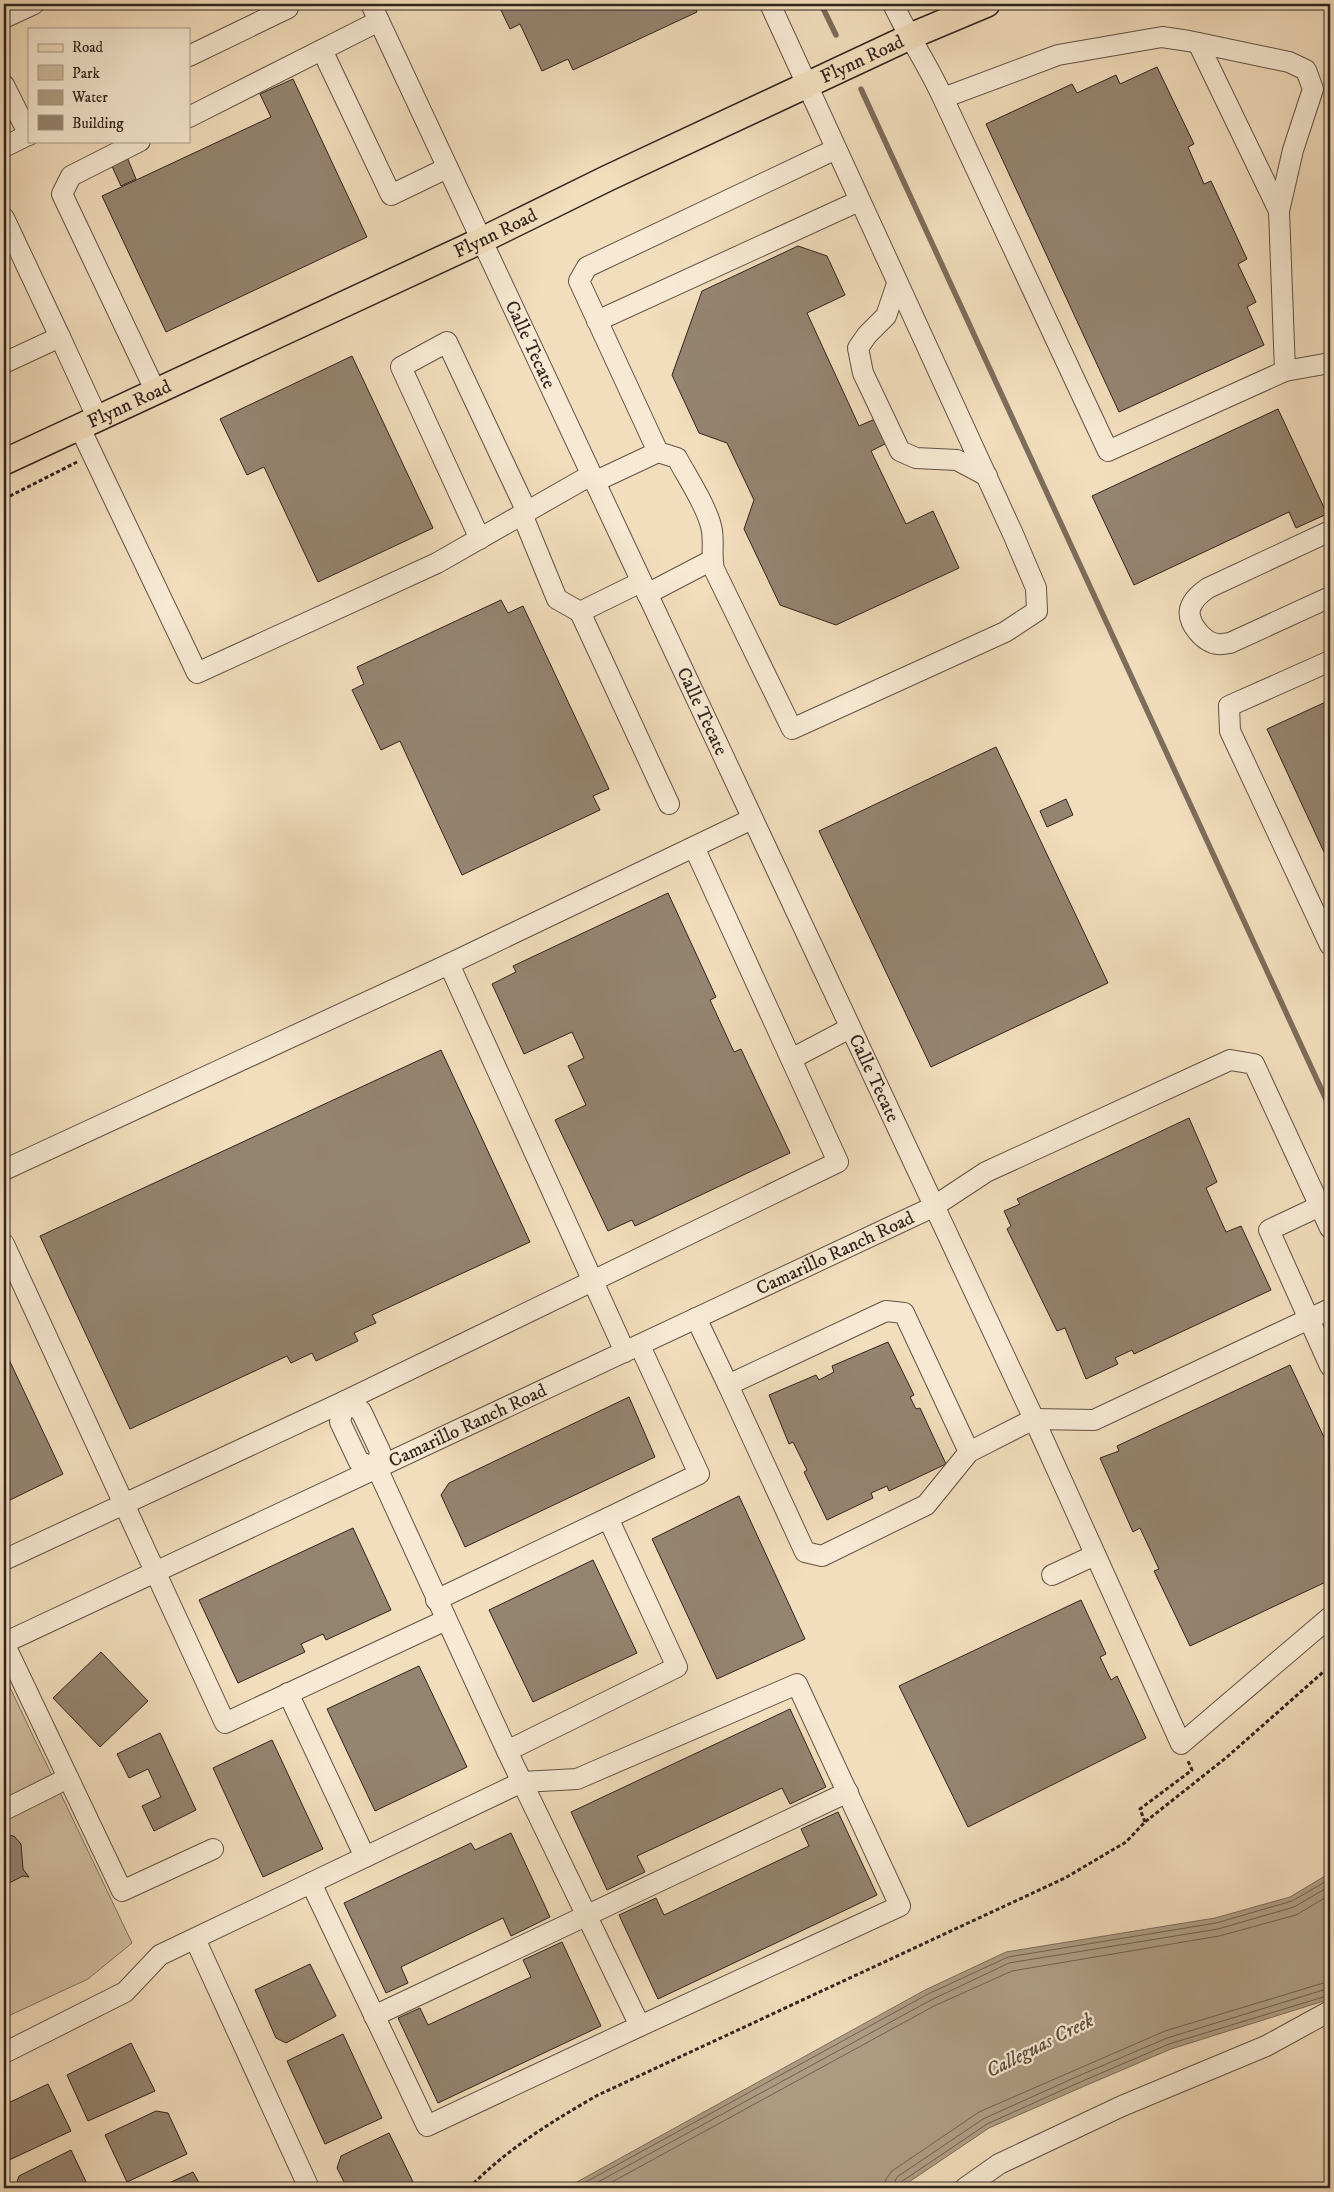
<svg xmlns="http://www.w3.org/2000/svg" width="1334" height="2192" font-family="'IM FELL DW Pica',serif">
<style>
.green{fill:#d1bea1;stroke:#817160}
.water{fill:#b09e86;stroke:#7d6d5c}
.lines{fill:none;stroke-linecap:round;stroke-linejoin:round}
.shore{stroke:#706152;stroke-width:1}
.stream{stroke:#7d6d5c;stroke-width:5.5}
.building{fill:#958470;stroke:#31241e}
.minor-casing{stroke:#615246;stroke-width:22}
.major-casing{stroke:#31241e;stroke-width:28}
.path{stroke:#31241e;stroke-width:3;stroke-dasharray:4 2.5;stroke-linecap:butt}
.minor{stroke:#f7e9d3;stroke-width:20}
.major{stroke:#f2ddbc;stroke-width:25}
.labels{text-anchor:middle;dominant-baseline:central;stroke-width:4.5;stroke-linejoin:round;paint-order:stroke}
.street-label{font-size:19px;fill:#31241e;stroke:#f7e9d3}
.water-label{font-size:20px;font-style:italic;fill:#5d4f42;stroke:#f7e9d3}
</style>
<rect width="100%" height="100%" fill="#f2ddbc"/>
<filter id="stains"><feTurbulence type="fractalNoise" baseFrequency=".004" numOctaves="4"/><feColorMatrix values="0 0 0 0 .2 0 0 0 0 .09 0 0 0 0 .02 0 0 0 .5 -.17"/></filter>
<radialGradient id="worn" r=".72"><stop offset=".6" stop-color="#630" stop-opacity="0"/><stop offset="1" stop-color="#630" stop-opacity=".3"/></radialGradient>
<path class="green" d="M 4,1675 L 132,1943 L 88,1979 L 4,2018 Z"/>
<path class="water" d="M 1330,1873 L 1330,1999 L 1171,2049 L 1080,2088 L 989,2128 L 900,2188 L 566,2188 L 925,1990 L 1006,1952 L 1215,1918 L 1290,1897 Z"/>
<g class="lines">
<g class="shore">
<path d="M 575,2188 L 928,1994 L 1008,1957 L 1216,1923 L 1292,1901 L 1330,1879"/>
<path d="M 587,2188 L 931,2000 L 1009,1963 L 1218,1929 L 1294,1907 L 1330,1886"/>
<path d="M 601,2188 L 934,2006 L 1012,1971 L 1219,1936 L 1296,1915 L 1330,1895"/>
<path d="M 884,2188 L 886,2179 L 892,2171 L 979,2112 L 1073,2071 L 1165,2031 L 1330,1981"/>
<path d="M 892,2188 L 897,2177 L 983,2119 L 1076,2077 L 1167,2038 L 1330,1988"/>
<path d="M 898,2188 L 901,2182 L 987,2124 L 1078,2083 L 1169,2044 L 1330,1995"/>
</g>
<g class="stream">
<path d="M 821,4 L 836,35"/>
<path d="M 861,89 L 1330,1108"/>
</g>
</g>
<g class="building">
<path d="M 498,4 L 693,4 L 697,12 L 573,70 L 568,59 L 542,71 L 520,24 L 510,29 Z"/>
<path d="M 1157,67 L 1194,144 L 1188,147 L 1204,184 L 1211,181 L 1247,259 L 1238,264 L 1256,302 L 1247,307 L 1264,345 L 1119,412 L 986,124 L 1072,84 L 1077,93 L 1116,75 L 1120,84 Z"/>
<path d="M 293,79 L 367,237 L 166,332 L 102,196 L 271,117 L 260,94 Z"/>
<path d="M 127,157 L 136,179 L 121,186 L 111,164 Z"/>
<path d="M 798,246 L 827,256 L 845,295 L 807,313 L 859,426 L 875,419 L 887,443 L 871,451 L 906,524 L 933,511 L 959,568 L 836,625 L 780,605 L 744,529 L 754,500 L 727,443 L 699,433 L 672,375 L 702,291 Z"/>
<path d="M 352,356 L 433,528 L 318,582 L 264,467 L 247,475 L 220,419 Z"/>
<path d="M 1278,409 L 1327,514 L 1296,528 L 1289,512 L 1134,585 L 1092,496 Z"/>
<path d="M 501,600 L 508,613 L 523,606 L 609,789 L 593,796 L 600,810 L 462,875 L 400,741 L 381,750 L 352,690 L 364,684 L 357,667 Z"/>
<path d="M 1330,700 L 1330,865 L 1267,729 Z"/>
<path d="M 996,747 L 1108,983 L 931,1067 L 819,831 Z"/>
<path d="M 1066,799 L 1073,815 L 1047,827 L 1040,811 Z"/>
<path d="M 668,893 L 716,997 L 710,1000 L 734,1052 L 741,1049 L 790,1153 L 635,1226 L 632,1220 L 608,1231 L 555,1120 L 586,1105 L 568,1066 L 584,1058 L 572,1032 L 524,1054 L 492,984 L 516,972 L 513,966 Z"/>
<path d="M 441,1050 L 530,1242 L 372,1315 L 376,1323 L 354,1333 L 358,1341 L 316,1361 L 312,1353 L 291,1363 L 287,1356 L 130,1429 L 40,1236 Z"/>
<path d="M 1189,1118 L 1217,1182 L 1206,1188 L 1226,1232 L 1241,1226 L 1271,1290 L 1134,1354 L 1132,1350 L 1115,1358 L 1118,1364 L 1086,1379 L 1065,1328 L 1057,1331 L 1007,1229 L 1011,1226 L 1004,1211 L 1020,1204 L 1017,1199 Z"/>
<path d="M 888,1342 L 914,1395 L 910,1397 L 916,1409 L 920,1408 L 946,1464 L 889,1491 L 887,1486 L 871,1493 L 873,1498 L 827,1520 L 804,1472 L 807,1470 L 793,1442 L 789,1444 L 769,1395 L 816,1375 L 819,1380 L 834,1372 L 832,1366 Z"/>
<path d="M 4,1349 L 63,1474 L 4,1503 Z"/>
<path d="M 1290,1365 L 1330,1450 L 1330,1580 L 1190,1646 L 1154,1571 L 1159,1569 L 1140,1528 L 1133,1532 L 1100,1458 L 1119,1451 L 1117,1446 Z"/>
<path d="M 629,1397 L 655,1457 L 465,1547 L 441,1495 L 449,1483 Z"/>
<path d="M 739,1496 L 805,1639 L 717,1679 L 652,1539 Z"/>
<path d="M 353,1528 L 391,1610 L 326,1640 L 323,1634 L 301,1644 L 305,1652 L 238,1683 L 199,1600 Z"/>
<path d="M 593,1560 L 637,1653 L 533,1702 L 489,1610 Z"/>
<path d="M 1081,1600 L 1106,1654 L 1100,1657 L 1111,1680 L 1117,1676 L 1146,1738 L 968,1827 L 899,1686 Z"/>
<path d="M 101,1652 L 148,1701 L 100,1747 L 53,1698 Z"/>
<path d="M 419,1666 L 467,1767 L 375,1811 L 327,1709 Z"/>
<path d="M 790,1709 L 826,1787 L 790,1804 L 782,1788 L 637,1856 L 645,1872 L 607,1890 L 571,1812 Z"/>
<path d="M 160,1733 L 196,1810 L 154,1831 L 142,1806 L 161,1797 L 148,1769 L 129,1778 L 117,1754 Z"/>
<path d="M 272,1740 L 323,1849 L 263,1877 L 213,1768 Z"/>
<path d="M 838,1812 L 877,1895 L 658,1999 L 619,1915 L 656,1898 L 664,1915 L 809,1846 L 801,1829 Z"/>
<path d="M 511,1833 L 550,1917 L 511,1936 L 503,1918 L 401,1967 L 408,1983 L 386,1993 L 344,1903 L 471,1843 L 475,1850 Z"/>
<path d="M 4,1835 L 14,1836 L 21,1844 L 23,1869 L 29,1877 L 23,1876 L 5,1885 L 7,1890 L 4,1891 Z"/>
<path d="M 562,1942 L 601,2026 L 438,2103 L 398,2018 L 420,2008 L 428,2025 L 531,1977 L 523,1960 Z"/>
<path d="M 310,1964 L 336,2016 L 286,2043 L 276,2038 L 255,1990 Z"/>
<path d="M 343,2034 L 382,2118 L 325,2144 L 287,2061 Z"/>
<path d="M 131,2043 L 155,2091 L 88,2121 L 67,2075 Z"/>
<path d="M 48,2084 L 71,2131 L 5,2162 L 4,2105 Z"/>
<path d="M 156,2111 L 168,2113 L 187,2154 L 127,2182 L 105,2135 Z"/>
<path d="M 389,2133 L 416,2188 L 347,2188 L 337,2168 L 341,2156 Z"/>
<path d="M 71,2150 L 89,2188 L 15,2188 L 19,2176 Z"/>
<path d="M 193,2172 L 202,2188 L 158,2188 Z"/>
</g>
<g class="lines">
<g class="minor-casing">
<g id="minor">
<path id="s1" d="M 371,4 L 1034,1419 L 1181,1744 L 1330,1617"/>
<path d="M 770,4 L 1013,534 L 1036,588 L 1037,611 L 1005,632 L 792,729 L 714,569 C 711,556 714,544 712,531 C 709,510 687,477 677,458 L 658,452 L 579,281 L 587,267 L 836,149"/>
<path d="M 893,4 C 908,36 928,65 943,98 L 1108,451 L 1285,371 L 1279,211 L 1293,150 L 1313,89 L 1306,70 L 1289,62 L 1189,41 L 1162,37 L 1058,55 L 943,98"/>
<path d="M 4,18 L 34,4"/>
<path d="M 1198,43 L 1279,211"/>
<path d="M 322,50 L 391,195 L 447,168"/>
<path d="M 189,56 L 288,8 L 286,4"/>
<path d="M 4,85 L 29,135"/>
<path d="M 189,117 L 379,21"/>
<path d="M 140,141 L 71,176 L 62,194 L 155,390"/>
<path d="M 4,147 L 28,135"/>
<path d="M 4,218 L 60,337"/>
<path d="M 897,284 L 886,316 L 867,335 L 858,348 L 863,373 L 900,451 L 916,458 L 957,460 L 987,476"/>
<path d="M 597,321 L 859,201"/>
<path d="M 4,363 L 60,337 L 97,417"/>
<path d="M 1285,371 L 1330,363"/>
<path d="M 79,426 L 197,673 L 437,563 L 591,475"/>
<path d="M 594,482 L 658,452"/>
<path d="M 522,514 L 557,599 L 580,612 L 641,582"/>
<path d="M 1330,531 L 1208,588 C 1200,594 1193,599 1190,609 C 1187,623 1204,643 1218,644 C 1221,645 1226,643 1230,643 L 1330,597"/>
<path d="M 480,539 L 401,367 L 447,342 L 527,512"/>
<path d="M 647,594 L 712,560"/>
<path d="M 580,612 L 669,804"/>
<path d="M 1330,661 L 1229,706 L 1230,731 L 1330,945"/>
<path d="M 694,847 L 791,1059"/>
<path d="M 449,964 L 625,1352"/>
<path d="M 4,1170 L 449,964 L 752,819"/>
<path d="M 1320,1206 L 1269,1230 L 1330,1366"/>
<path d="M 4,1244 L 225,1723 L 446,1620"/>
<path d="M 696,1318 L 728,1385"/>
<path d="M 969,1452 L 904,1313 L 886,1311 L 728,1385 L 805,1552 L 822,1556 L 926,1505 L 969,1452 L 1034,1419 L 1094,1420 L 1330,1309"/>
<path d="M 608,1518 L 699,1474 L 640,1346"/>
<path d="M 4,1560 L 345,1401 L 838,1162 L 791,1059 L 850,1028"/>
<path d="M 1052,1575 L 1095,1555"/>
<path d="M 436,1600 L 608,1518 L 677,1667 L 507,1751"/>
<path id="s2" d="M 4,1643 L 933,1207 L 986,1172 L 1230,1060 L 1254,1064 L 1330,1228"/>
<path d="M 4,1643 L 122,1891 L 213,1849"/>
<path d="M 288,1693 L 365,1857"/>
<path d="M 4,1810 L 68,1778"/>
<path d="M 311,1883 L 427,2126 L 640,2026 L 507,1751 L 377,1468 L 380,1451 L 361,1411 L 345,1401 L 340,1422 L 359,1462 L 377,1468"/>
<path d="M 195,1939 L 309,2188"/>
<path d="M 374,2016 L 848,1792"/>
<path d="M 4,2053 L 125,1992 L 160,1955 L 522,1782 L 577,1779 L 797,1684 L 900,1906 L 640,2026"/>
<path d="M 965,2188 L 999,2164 L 1122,2106 L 1266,2046 L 1330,2011"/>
</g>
</g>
<g class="major-casing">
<g id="major">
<path id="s3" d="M 4,462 L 480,241 L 608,178 L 918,33 L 987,4"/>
</g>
</g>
<g class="path">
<path d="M 4,499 L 77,462"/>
<path d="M 1145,1822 L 1140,1809 L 1192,1770 L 1188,1761"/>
<path d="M 469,2188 C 507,2149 551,2122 598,2095 L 1065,1878 L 1126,1842 L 1145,1822 L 1227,1757 L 1330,1666"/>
</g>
<use href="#minor" class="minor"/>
<use href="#major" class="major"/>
</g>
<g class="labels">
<g class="street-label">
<text stroke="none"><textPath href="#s3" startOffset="948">Flynn Road</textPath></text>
<text stroke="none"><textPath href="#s3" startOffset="542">Flynn Road</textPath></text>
<text stroke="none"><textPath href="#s1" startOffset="376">Calle Tecate</textPath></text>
<text stroke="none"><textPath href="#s3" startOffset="138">Flynn Road</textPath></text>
<text stroke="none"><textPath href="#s1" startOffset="781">Calle Tecate</textPath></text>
<text stroke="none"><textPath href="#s1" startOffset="1186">Calle Tecate</textPath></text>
<text stroke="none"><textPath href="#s2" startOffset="918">Camarillo Ranch Road</textPath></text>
<text stroke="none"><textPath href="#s2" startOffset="512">Camarillo Ranch Road</textPath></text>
</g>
<g class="water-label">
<text transform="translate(1040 2046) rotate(-27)">Calleguas Creek</text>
</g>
</g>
<rect width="1334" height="2192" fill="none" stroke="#f2ddbc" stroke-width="20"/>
<rect x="5" y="5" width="1324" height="2182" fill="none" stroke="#31241e" stroke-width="2.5"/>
<rect x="10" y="10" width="1314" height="2172" fill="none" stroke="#31241e"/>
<rect x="28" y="28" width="162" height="115" fill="#f7e9d3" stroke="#a89a8b"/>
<rect x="38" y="44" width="25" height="8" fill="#f2ddbc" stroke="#a89a8b"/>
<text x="72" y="52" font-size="15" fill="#31241e">Road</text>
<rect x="38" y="65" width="25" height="15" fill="#d1bea1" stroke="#a89a8b"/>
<text x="72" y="78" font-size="15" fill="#31241e">Park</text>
<rect x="38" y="90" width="25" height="15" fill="#b09e86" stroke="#a89a8b"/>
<text x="72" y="102" font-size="15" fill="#31241e">Water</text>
<rect x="38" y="115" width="25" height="15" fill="#958470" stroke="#a89a8b"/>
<text x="72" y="128" font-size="15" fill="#31241e">Building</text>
<rect width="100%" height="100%" filter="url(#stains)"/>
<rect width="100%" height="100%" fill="url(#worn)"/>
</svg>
